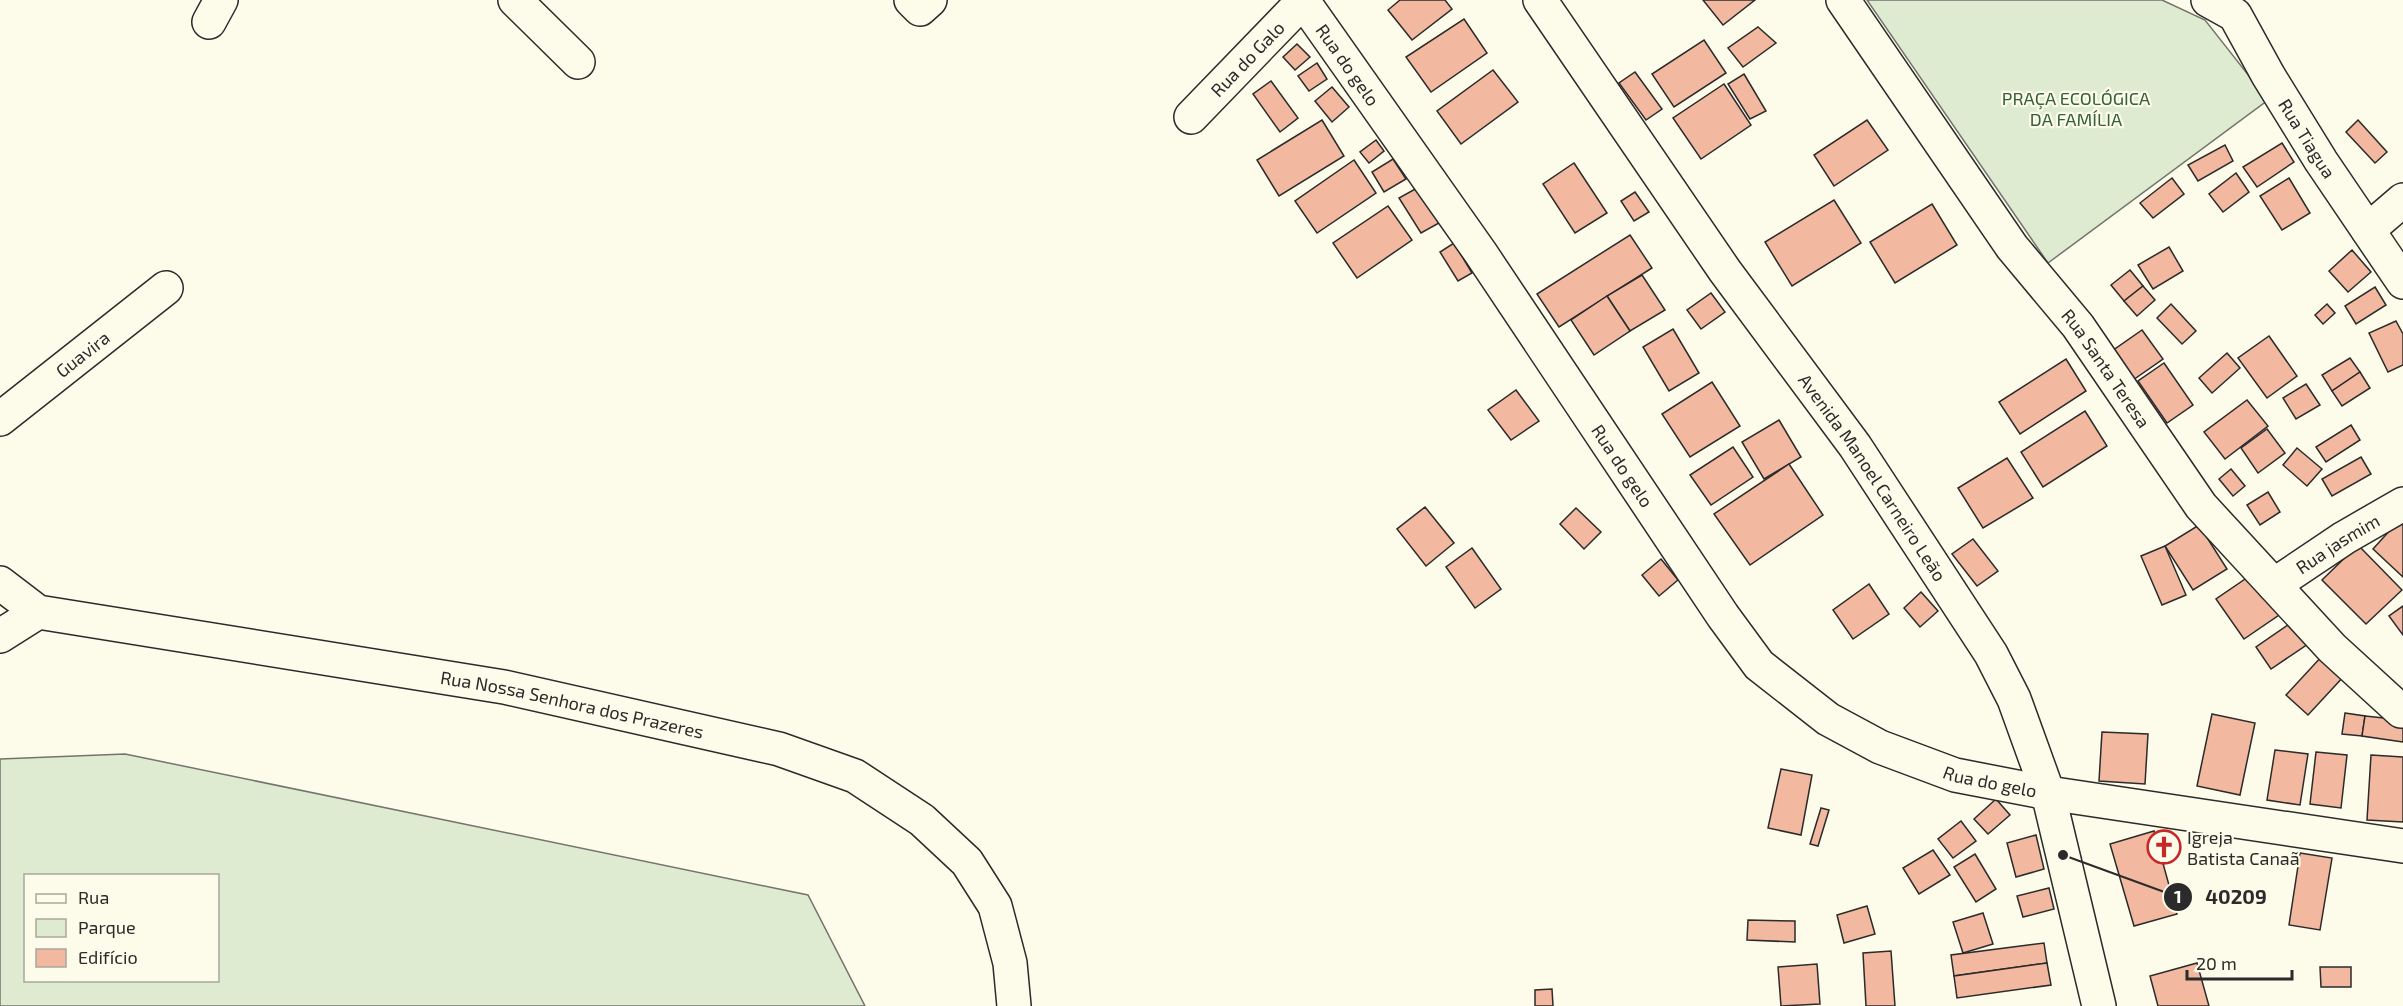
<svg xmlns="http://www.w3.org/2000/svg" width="2403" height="1006" font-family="'Exo 2',sans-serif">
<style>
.green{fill:#deebd1;stroke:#74746e;stroke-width:1.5;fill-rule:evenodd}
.building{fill:#f2b8a0;stroke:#2b2b2b;stroke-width:1.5}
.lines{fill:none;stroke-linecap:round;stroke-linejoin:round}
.minor-casing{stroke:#2b2b2b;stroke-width:36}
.major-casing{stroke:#2b2b2b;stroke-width:36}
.minor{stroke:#fdfbea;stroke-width:33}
.major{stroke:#fdfbea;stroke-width:33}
.labels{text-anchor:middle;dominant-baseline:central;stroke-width:4.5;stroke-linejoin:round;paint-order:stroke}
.street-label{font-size:18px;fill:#2b2b2b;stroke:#fdfbea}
.park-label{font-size:18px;fill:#34623c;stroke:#fdfbea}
.poi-label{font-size:18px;fill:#2b2b2b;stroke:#fdfbea;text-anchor:start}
.leader{fill:none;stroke:#2b2b2b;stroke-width:2}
.callout-dot{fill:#2b2b2b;stroke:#fdfbea;stroke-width:2}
.mark-label{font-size:18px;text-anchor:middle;font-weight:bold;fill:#fff}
.callout-label{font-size:20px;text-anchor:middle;font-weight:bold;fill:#2b2b2b;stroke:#fdfbea;stroke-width:4.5;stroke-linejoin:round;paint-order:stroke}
</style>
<rect width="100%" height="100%" fill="#fdfbea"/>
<g class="green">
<path d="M 1867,0 L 2162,0 L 2205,20 L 2268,100 L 2048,263 Z"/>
<path d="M 125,754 L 808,895 L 865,1006 L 0,1006 L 0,759 ZM 26,876 L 218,876 L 218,980 L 26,980 Z"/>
</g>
<g class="building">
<path d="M 1400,0 L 1445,0 L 1452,9 L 1412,40 L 1388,10 Z"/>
<path d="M 1703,0 L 1755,0 L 1723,25 Z"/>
<path d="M 1464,19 L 1487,53 L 1431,92 L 1406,57 Z"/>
<path d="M 1758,27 L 1776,43 L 1743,67 L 1728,48 Z"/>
<path d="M 1704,40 L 1726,73 L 1674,107 L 1652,74 Z"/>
<path d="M 1297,44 L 1310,57 L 1295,70 L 1283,57 Z"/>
<path d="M 1317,63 L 1327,79 L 1309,91 L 1298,76 Z"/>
<path d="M 1493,70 L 1518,102 L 1461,144 L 1437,111 Z"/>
<path d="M 1635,72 L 1662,109 L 1646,120 L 1619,83 Z"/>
<path d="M 1744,74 L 1766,111 L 1750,119 L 1728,84 Z"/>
<path d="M 1271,81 L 1298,118 L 1280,132 L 1253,94 Z"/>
<path d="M 1724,84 L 1751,125 L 1701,159 L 1673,118 Z"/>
<path d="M 1332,87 L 1349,107 L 1332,122 L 1315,101 Z"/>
<path d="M 1322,120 L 1344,156 L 1279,196 L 1257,160 Z"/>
<path d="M 1867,120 L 1888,150 L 1834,186 L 1814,155 Z"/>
<path d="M 2358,120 L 2387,152 L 2375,163 L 2346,132 Z"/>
<path d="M 1376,140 L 1384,151 L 1369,163 L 1360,152 Z"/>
<path d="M 2282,143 L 2294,162 L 2257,187 L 2243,167 Z"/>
<path d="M 2225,145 L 2233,161 L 2198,181 L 2188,165 Z"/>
<path d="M 1393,159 L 1406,179 L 1384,192 L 1372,172 Z"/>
<path d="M 1354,160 L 1376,193 L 1317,233 L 1295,201 Z"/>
<path d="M 1574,163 L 1607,213 L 1575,233 L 1543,184 Z"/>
<path d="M 2236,173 L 2249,192 L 2223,212 L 2209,194 Z"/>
<path d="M 2172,178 L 2184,194 L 2153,218 L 2140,203 Z"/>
<path d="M 2289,178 L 2310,213 L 2282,230 L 2260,196 Z"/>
<path d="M 1417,188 L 1439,223 L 1421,233 L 1399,198 Z"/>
<path d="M 1635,192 L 1649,212 L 1634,221 L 1621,201 Z"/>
<path d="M 1834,200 L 1861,243 L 1792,286 L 1765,242 Z"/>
<path d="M 1932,204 L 1957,245 L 1895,283 L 1870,242 Z"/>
<path d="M 1388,206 L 1412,240 L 1357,278 L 1333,243 Z"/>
<path d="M 1630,235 L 1652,268 L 1559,327 L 1537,294 Z"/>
<path d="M 1454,243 L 1472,273 L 1458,281 L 1440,252 Z"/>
<path d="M 2169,247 L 2183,271 L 2153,289 L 2138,265 Z"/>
<path d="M 2352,250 L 2371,272 L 2348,292 L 2329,271 Z"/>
<path d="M 2130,270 L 2143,286 L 2124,301 L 2111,285 Z"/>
<path d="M 1642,275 L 1665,310 L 1630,331 L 1607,296 Z"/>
<path d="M 2143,286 L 2155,300 L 2137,316 L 2124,301 Z"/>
<path d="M 2375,287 L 2386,305 L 2356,324 L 2345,306 Z"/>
<path d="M 1711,293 L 1725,312 L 1701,329 L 1687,310 Z"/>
<path d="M 1607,296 L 1630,331 L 1594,355 L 1571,320 Z"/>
<path d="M 2171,304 L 2196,331 L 2182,344 L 2157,318 Z"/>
<path d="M 2327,304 L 2335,313 L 2323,324 L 2315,315 Z"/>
<path d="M 2396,321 L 2403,334 L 2403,365 L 2388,372 L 2369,333 Z"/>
<path d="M 1673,329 L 1699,373 L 1669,391 L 1643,347 Z"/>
<path d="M 2142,330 L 2163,359 L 2133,380 L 2112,351 Z"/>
<path d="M 2269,336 L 2297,376 L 2267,398 L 2238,358 Z"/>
<path d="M 2227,353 L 2240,368 L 2212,393 L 2199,378 Z"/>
<path d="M 2350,358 L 2360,372 L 2332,391 L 2322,375 Z"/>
<path d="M 2066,359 L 2086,391 L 2020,434 L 1999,402 Z"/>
<path d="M 2164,363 L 2193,405 L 2167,423 L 2138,381 Z"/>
<path d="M 2360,372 L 2370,388 L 2342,406 L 2332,391 Z"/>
<path d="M 1712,382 L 1740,426 L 1690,457 L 1662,414 Z"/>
<path d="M 2306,384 L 2320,405 L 2296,419 L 2283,398 Z"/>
<path d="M 1516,390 L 1539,421 L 1511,440 L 1488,410 Z"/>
<path d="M 2247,400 L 2268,426 L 2225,459 L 2204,432 Z"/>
<path d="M 2085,411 L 2107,446 L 2043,487 L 2021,452 Z"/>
<path d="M 1779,420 L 1801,457 L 1764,479 L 1742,442 Z"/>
<path d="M 2351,425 L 2360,440 L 2326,462 L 2316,447 Z"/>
<path d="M 2267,429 L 2285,453 L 2258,473 L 2241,448 Z"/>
<path d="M 1733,447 L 1753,477 L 1711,505 L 1690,475 Z"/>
<path d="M 2297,448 L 2322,469 L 2307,486 L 2283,465 Z"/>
<path d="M 2361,457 L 2371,474 L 2332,496 L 2322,479 Z"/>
<path d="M 2007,458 L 2033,498 L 1983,528 L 1958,488 Z"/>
<path d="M 1789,464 L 1823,515 L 1750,565 L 1714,514 Z"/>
<path d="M 2231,469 L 2245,486 L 2233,496 L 2219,479 Z"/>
<path d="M 2268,492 L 2280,512 L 2260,525 L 2247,505 Z"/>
<path d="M 1425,507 L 1454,543 L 1426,566 L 1397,529 Z"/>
<path d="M 1576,508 L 1601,532 L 1584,549 L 1560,524 Z"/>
<path d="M 2403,516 L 2403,577 L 2373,549 Z"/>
<path d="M 2199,525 L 2227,569 L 2193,590 L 2165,546 Z"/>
<path d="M 1973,539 L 1998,571 L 1977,586 L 1952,554 Z"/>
<path d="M 2358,545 L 2402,590 L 2366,624 L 2322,580 Z"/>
<path d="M 2165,546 L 2186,595 L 2162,605 L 2141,556 Z"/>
<path d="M 1472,548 L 1501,589 L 1475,608 L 1446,567 Z"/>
<path d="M 1661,559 L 1678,580 L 1659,596 L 1642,575 Z"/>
<path d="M 2254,573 L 2282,613 L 2244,639 L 2216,599 Z"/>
<path d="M 1869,584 L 1889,614 L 1853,639 L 1833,610 Z"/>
<path d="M 1921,592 L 1938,611 L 1920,627 L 1904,608 Z"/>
<path d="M 2403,606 L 2403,635 L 2389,616 Z"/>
<path d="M 2295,620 L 2311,642 L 2271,669 L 2256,647 Z"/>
<path d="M 2323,655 L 2345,675 L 2308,715 L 2286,695 Z"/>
<path d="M 2345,713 L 2365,716 L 2362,736 L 2342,734 Z"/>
<path d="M 2212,714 L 2255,723 L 2240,795 L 2197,786 Z"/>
<path d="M 2365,716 L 2403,720 L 2403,742 L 2362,736 Z"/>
<path d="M 2102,732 L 2148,734 L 2145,784 L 2099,781 Z"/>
<path d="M 2275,750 L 2308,754 L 2300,805 L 2267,800 Z"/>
<path d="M 2316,752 L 2347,755 L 2341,808 L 2310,804 Z"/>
<path d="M 2371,755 L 2403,757 L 2403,822 L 2367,820 Z"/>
<path d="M 1781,769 L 1812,775 L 1801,835 L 1768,828 Z"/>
<path d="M 1996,799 L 2010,815 L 1988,834 L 1974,819 Z"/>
<path d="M 1821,808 L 1829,810 L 1818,846 L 1810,844 Z"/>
<path d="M 1961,821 L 1976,841 L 1953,858 L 1938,839 Z"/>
<path d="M 2154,831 L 2177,914 L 2134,926 L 2110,844 Z"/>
<path d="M 2036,835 L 2044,869 L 2016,877 L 2007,843 Z"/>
<path d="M 1933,850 L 1950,875 L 1919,894 L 1903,868 Z"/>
<path d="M 2300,853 L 2332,858 L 2320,930 L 2289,925 Z"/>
<path d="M 1975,854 L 1996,889 L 1976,902 L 1954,867 Z"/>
<path d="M 2049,888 L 2054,909 L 2023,917 L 2017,896 Z"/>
<path d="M 1867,906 L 1875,934 L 1844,943 L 1837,915 Z"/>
<path d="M 1983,913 L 1993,944 L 1963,953 L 1953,922 Z"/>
<path d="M 1748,920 L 1795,921 L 1795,942 L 1747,940 Z"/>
<path d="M 2044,943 L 2047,963 L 1954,976 L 1951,955 Z"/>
<path d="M 1891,951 L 1895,1006 L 1866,1006 L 1863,953 Z"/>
<path d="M 2047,963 L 2051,985 L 1957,998 L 1954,976 Z"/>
<path d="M 2197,963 L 2209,1006 L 2158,1006 L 2150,976 Z"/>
<path d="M 1817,964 L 1820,1004 L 1781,1006 L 1778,967 Z"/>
<path d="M 2320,967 L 2351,967 L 2351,987 L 2321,987 Z"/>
<path d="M 1552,989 L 1553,1006 L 1535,1006 L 1535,990 Z"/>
</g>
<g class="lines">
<g class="minor-casing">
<g id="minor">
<path d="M 515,0 L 578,62"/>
<path d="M 911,0 L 920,9 L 930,0"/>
<path id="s1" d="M 1843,0 L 2012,247 L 2078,326 L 2201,506 L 2332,648 L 2401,711"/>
<path id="s2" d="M 2208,0 L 2235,15 L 2268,75 L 2321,161 L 2403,282"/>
<path id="s3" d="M 1303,1 L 1480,252 L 1723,616 L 1759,665 L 1828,719 L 1880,747 L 1955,775 L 2048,793 L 2403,846"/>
<path d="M 209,22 L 221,0"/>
<path id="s4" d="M 1191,117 L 1304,0"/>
<path d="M 2368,230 L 2403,200"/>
<path id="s5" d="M 0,419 L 166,288"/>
<path id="s6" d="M 0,583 L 38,612 L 504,687 L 779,749 L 855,776 L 922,820 L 967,862 L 995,906 L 1010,963 L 1014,1006"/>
<path id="s7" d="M 2274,585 L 2344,538 L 2403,504"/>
<path d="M 0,636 L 38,612"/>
</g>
</g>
<g class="major-casing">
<g id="major">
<path id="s8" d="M 1540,0 L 1725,271 L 1855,446 L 1991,654 L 2014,699 L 2048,793 L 2099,1006"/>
</g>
</g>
<use href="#minor" class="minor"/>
<use href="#major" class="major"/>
</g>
<defs>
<g id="church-ring" transform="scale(1.725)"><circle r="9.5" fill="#fdfbea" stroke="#c62828" stroke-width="1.5"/><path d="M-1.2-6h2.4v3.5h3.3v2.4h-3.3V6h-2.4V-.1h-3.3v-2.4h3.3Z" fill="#c62828"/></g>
</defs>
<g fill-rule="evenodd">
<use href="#church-ring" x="2164" y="847"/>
</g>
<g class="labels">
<g class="street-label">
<text stroke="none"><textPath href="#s4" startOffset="81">Rua do Galo</textPath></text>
<text stroke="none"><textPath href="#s3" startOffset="78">Rua do gelo</textPath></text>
<text stroke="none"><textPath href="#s2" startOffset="174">Rua Tiagua</textPath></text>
<text stroke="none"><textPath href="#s5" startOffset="105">Guavira</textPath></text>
<text stroke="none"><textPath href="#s1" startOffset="453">Rua Santa Teresa</textPath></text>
<text stroke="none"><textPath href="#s3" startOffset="564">Rua do gelo</textPath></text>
<text stroke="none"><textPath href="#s8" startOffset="582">Avenida Manoel Carneiro Leão</textPath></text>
<text stroke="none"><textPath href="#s7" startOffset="76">Rua jasmim</textPath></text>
<text stroke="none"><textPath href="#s6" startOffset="590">Rua Nossa Senhora dos Prazeres</textPath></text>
<text stroke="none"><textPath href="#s3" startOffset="1068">Rua do gelo</textPath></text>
</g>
<g class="park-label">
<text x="2076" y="98">PRAÇA ECOLÓGICA<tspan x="2076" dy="21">DA FAMÍLIA</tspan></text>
</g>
<g class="poi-label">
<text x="2187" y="837">Igreja<tspan x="2187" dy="21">Batista Canaã</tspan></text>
</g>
</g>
<path class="leader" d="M2063 855L2178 897"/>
<g class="callout-dot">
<circle cx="2063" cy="855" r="6"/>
<circle cx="2178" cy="897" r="15"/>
</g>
<g class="mark-label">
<text x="2178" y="903">1</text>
</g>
<g class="callout-label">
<text x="2236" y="904">40209</text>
</g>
<rect x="24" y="874" width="195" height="108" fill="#fdfbea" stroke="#a9a89e" stroke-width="1.5"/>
<rect x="36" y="894" width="30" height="9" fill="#fdfbea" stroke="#a9a89e" stroke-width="1.5"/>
<text x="78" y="904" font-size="18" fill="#2b2b2b">Rua</text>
<rect x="36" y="919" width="30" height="18" fill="#deebd1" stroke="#a9a89e" stroke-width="1.5"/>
<text x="78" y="934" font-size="18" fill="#2b2b2b">Parque</text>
<rect x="36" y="949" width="30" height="18" fill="#f2b8a0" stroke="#a9a89e" stroke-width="1.5"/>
<text x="78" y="964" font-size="18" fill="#2b2b2b">Edifício</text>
<path d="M2187 970v9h105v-9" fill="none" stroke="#2b2b2b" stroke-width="3"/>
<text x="2196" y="970" font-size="18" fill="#2b2b2b" stroke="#fdfbea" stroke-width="4.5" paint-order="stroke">20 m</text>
</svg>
